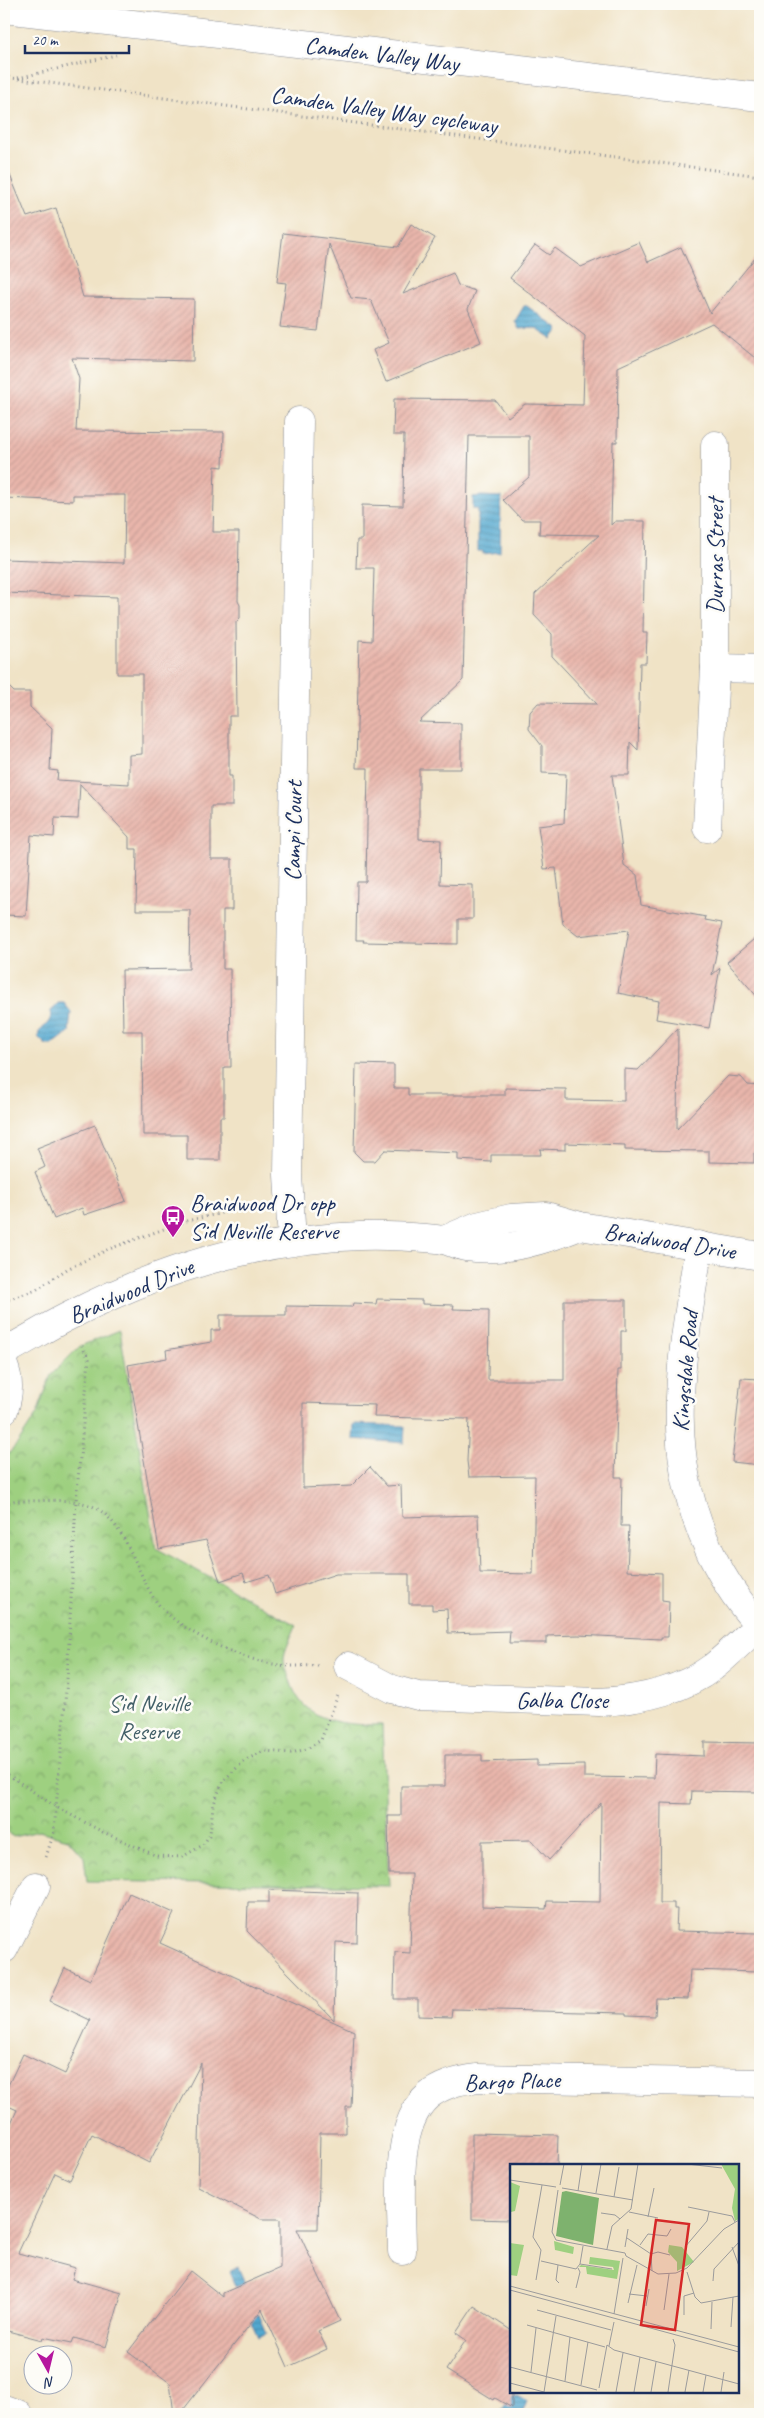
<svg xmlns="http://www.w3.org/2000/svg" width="764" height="2418" font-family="Caveat,sans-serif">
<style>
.park{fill:url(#park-crowns);stroke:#5c806f}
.water{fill:url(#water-rules);stroke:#386c97}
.building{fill:url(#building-hatch);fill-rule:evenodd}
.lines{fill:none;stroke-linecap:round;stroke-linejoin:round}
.minor-casing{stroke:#868992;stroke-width:29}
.major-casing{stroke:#868992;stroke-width:29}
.path{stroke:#868992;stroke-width:3;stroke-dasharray:1 4;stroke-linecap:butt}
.minor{stroke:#fff;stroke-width:28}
.major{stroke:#fff;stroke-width:28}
.labels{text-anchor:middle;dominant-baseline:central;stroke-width:5;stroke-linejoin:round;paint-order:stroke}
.street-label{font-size:24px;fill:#1b2f5e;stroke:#fdfcf7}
.poi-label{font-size:24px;fill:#1b2f5e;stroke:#fdfcf7;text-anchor:start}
.park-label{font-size:24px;fill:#425f68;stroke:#fdfcf7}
.inset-road{fill:none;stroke:#9b9b9c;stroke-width:1}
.view{fill:#d62828;fill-opacity:0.15;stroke:#d62828;stroke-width:2.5}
.inset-edge{fill:none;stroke:#1b2f5e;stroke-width:2.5}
</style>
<defs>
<pattern id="park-crowns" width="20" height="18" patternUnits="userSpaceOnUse" patternTransform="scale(1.25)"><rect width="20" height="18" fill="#9ed080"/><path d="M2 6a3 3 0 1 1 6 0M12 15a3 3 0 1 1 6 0" fill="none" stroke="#80a96c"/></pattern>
<pattern id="water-rules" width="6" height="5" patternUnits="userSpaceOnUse" patternTransform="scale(1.25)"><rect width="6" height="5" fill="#54a9d0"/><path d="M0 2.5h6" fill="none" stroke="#458aac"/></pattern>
<pattern id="building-hatch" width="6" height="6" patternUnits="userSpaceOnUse" patternTransform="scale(1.25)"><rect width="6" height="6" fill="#e9b6ab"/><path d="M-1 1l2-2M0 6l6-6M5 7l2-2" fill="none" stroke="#c79d96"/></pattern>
</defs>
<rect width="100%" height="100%" fill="#fdfcf7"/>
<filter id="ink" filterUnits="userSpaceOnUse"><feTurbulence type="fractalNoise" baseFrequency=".02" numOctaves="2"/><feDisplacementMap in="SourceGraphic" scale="10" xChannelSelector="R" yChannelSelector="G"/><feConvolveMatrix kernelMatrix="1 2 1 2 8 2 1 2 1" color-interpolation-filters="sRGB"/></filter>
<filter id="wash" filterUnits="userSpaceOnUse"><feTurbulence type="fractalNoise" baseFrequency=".0096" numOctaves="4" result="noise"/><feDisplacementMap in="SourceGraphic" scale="20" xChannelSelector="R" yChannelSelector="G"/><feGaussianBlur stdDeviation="1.12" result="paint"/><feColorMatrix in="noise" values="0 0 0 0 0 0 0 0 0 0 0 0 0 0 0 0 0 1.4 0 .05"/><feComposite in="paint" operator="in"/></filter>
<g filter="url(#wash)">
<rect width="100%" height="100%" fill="#f0e3c6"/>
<path class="park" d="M 120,1330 L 156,1548 L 296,1625 C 293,1635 283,1651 284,1661 C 285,1667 288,1674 290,1680 C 302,1723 344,1725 382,1725 L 389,1886 L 87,1881 L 84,1857 L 68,1839 L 39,1831 L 13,1837 L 4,1827 L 4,1459 L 18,1443 L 37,1414 L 51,1375 L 80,1346 Z"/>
<g class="water">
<path d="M 524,306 L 527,306 L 557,328 L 558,331 L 552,339 L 535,328 L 519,329 L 515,321 Z"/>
<path d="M 482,496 L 501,497 L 500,552 L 483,554 L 483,551 L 478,551 L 478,509 L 473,509 L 473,497 Z"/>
<path d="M 58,1003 L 64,1003 L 71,1012 L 69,1032 L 52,1045 L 46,1045 L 38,1037 L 39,1032 C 46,1024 52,1022 51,1011 Z"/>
<path d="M 354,1424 L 405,1426 L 404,1443 L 353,1439 Z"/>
<path d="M 238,2267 L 267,2333 L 258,2337 L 229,2272 Z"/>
<path d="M 517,2395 L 527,2401 L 522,2414 L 499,2414 L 512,2396 Z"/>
</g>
<g id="blocks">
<g class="building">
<path d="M 5,163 L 27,217 L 56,208 L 83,297 L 194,299 L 193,361 L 72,358 L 79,379 L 76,431 L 224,432 L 223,467 L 215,466 L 213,532 L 239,532 L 238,601 L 240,605 L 240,618 L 236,622 L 237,716 L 229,716 L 229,776 L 232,776 L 232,806 L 211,806 L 211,859 L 232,859 L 232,910 L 223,910 L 223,969 L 230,969 L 231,1067 L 224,1067 L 224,1117 L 220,1117 L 220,1160 L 187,1160 L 187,1135 L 143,1135 L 142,1031 L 123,1031 L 122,970 L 189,969 L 190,910 L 136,910 L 137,849 L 129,849 L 129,837 L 80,784 L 78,819 L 55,818 L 54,837 L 31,835 L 26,916 L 4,915 L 4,682 L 14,692 L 30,692 L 30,707 L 52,728 L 50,770 L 58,771 L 57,780 L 129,784 L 129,755 L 142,754 L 142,674 L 117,674 L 117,597 L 4,593 L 4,559 L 124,563 L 125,495 L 73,495 L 73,501 L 4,498 Z"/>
<path d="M 411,224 L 435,238 L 403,294 L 453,273 L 458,285 L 475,291 L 468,309 L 481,342 L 386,382 L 373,350 L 389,343 L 371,300 L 351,298 L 329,244 L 318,331 L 280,327 L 286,283 L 277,282 L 283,233 L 398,247 Z"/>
<path d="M 639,242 L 648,262 L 681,247 L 710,313 L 760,252 L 760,362 L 712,323 L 618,367 L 617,442 L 613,442 L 611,525 L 615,521 L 645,521 L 643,633 L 647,633 L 646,663 L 640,663 L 638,750 L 630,742 L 629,775 L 612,775 L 624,865 L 637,875 L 641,905 L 706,917 L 705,920 L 722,923 L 712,975 L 720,968 L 709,1028 L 656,1019 L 659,1001 L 618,993 L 629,930 L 578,936 L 563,924 L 556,868 L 544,869 L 538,826 L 564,823 L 566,774 L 542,773 L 542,746 L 529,729 L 530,712 L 538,703 L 597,704 L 552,656 L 552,634 L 534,615 L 535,594 L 599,535 L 539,534 L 540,520 L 522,520 L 503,500 L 529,477 L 529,436 L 469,436 L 463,680 L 419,722 L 461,723 L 461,769 L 419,769 L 419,839 L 441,840 L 440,884 L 473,885 L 473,919 L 458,919 L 458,944 L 363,942 L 364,940 L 356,940 L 357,882 L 366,882 L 368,768 L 356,768 L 359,640 L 372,641 L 374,568 L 356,568 L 357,540 L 362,540 L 362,505 L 403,506 L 404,435 L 393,435 L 394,399 L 495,400 L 508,417 L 525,404 L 583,405 L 585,336 L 510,278 L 535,245 L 549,255 L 555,248 L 581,267 Z"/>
<path d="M 760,934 L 760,1000 L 727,962 Z"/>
<path d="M 678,1028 L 677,1129 L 728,1076 L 741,1077 L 748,1085 L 760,1086 L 760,1153 L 754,1153 L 754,1163 L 709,1162 L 709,1151 L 625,1150 L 625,1145 L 565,1143 L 565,1150 L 540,1149 L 541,1155 L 491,1155 L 491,1162 L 458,1160 L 458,1153 L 385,1150 L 375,1161 L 363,1161 L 354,1152 L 356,1064 L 394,1065 L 394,1088 L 408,1088 L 408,1095 L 505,1095 L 505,1088 L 566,1089 L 566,1100 L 624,1101 L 624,1069 L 638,1070 Z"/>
<path d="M 95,1125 L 126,1201 L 84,1215 L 82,1208 L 54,1219 L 35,1172 L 45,1167 L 37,1148 Z"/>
<path d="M 377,1299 L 422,1300 L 422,1304 L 454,1305 L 453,1309 L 489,1310 L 488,1380 L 564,1380 L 564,1300 L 626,1300 L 626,1331 L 621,1331 L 621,1370 L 618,1370 L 615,1477 L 622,1477 L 621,1526 L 629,1526 L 627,1571 L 662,1573 L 662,1600 L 669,1601 L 668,1637 L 661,1637 L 661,1639 L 578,1635 L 547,1636 L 547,1643 L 509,1643 L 510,1631 L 448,1633 L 447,1609 L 432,1610 L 432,1604 L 409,1604 L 409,1574 L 336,1574 L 275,1594 L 269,1575 L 246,1582 L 243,1573 L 220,1581 L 206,1540 L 159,1549 L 128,1365 L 167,1358 L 166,1350 L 211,1342 L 211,1330 L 220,1330 L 220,1315 L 286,1315 L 286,1306 L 352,1307 L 353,1303 L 376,1304 ZM 303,1403 L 375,1405 L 374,1417 L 469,1419 L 467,1461 L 469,1477 L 535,1476 L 533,1574 L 480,1573 L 478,1515 L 402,1517 L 401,1485 L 387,1486 L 370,1467 L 351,1486 L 303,1488 Z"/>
<path d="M 741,1378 L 760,1379 L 760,1465 L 732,1462 Z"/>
<path d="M 704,1742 L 760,1743 L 760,1792 L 692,1791 L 691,1804 L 661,1803 L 660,1903 L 674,1903 L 674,1909 L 677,1909 L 676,1931 L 758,1933 L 757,1972 L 690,1970 L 688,1999 L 656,1998 L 655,2016 L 626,2015 L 626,2013 L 452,2009 L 451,2017 L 418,2016 L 418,1999 L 394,1999 L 395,1952 L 410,1953 L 412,1874 L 389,1874 L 388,1816 L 401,1816 L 401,1786 L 445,1786 L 445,1755 L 482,1755 L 482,1762 L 537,1760 L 537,1766 L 584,1765 L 584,1777 L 654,1778 L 655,1754 L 704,1756 ZM 601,1803 L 600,1902 L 547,1901 L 546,1909 L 482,1907 L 482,1841 L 531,1840 L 549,1860 Z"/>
<path d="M 269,1890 L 358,1893 L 357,1943 L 336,1942 L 334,2020 L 247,1931 L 248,1902 L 269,1902 Z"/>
<path d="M 129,1893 L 174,1913 L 160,1943 L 354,2031 L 351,2107 L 346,2107 L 346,2133 L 320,2133 L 318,2229 L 297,2229 L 340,2321 L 318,2331 L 327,2349 L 288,2367 L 262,2309 L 180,2414 L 174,2414 L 170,2383 L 128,2352 L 190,2271 L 223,2297 L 223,2293 L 280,2268 L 280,2219 L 261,2219 L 198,2187 L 201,2063 L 149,2163 L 92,2134 L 70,2180 L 55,2173 L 18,2253 L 75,2268 L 72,2279 L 122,2293 L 106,2347 L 74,2338 L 72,2343 L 43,2337 L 42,2340 L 4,2330 L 4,2138 L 17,2110 L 4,2104 L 4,2094 L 23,2054 L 65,2074 L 90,2020 L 50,2001 L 65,1968 L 90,1980 Z"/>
<path d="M 472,2133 L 558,2135 L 557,2166 L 512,2166 L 512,2220 L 472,2219 Z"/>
<path d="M 474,2306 L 512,2331 L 512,2408 L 495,2398 L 494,2400 L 446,2370 L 466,2340 L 456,2333 Z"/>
</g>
</g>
</g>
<g filter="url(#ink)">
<use href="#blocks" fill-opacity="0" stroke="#868992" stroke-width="1"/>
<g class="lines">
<g class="minor-casing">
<g id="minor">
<path d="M 715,668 L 760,669"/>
<path d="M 707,828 L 715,668 L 715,445"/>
<path d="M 444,1240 L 477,1226 L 511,1218 L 546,1216 L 580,1226 L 760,1256"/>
<path d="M 292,1241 L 288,1175 L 299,421"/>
<path d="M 699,1245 C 683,1354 660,1449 711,1554 C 724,1580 740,1605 760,1626"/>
<path d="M 4,1352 C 25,1341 45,1328 67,1317 C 158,1270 257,1239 360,1236 C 382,1235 423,1237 444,1240 C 451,1242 458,1246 466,1247 C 504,1253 545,1240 580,1226"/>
<path d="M 4,1366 C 10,1381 9,1395 4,1410"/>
<path d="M 348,1666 L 392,1689 L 418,1696 L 599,1702 C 639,1700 680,1692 713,1667 C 729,1654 744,1639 759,1625"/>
<path d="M 4,1949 L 36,1886"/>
<path d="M 402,2251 C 402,2207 392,2127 428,2096 C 442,2084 460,2080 478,2078 L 760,2083"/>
<path d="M 4,2409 L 18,2414"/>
</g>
</g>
<g class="major-casing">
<path id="major" d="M 4,9 L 760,97"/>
</g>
<g class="path">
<path d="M 4,77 L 760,176"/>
<path d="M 18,78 L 116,55"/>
<path d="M 321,1201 L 337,1204"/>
<path d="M 4,1301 L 36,1290 L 67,1269 L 109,1249 L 186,1221 L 258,1205"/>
<path d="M 4,1504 L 14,1501 C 39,1502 74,1496 96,1508 C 124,1523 137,1571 153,1597 C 174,1630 242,1661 280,1665 C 293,1667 306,1665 318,1666"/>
<path d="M 4,1772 L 56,1807 L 103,1832 L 157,1856 L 182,1857 L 203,1845 L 210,1834 L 213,1806 L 223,1781 L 244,1761 L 264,1751 L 291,1753 L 307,1749 L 321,1740 L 338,1695"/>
<path d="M 46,1857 L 54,1832 L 67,1679 L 76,1502 L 89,1359 L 82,1346"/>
</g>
<use href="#minor" class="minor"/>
<use href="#major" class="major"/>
</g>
</g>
<defs>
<g id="bus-pin" transform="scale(1.25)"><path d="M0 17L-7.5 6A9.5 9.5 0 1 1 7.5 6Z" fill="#b5179e" stroke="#fdfcf7"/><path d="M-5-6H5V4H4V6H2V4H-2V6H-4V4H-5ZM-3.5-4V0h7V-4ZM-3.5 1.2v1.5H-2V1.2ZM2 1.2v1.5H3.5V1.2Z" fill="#fff"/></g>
</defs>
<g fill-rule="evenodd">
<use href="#bus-pin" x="173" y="1217"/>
</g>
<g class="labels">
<g class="street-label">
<text transform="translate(382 54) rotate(7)">Camden Valley Way</text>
<text transform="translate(384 110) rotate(8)">Camden Valley Way cycleway</text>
<text transform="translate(715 556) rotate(-90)">Durras Street</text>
<text transform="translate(293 831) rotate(-89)">Campi Court</text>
<text transform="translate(670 1241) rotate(9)">Braidwood Drive</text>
<text transform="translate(131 1291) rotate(-23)">Braidwood Drive</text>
<text transform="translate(685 1371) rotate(-85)">Kingsdale Road</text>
<text x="562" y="1700">Galba Close</text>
<text transform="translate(512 2081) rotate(-2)">Bargo Place</text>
</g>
<g class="poi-label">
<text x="190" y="1203">Braidwood Dr opp<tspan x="190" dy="28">Sid Neville Reserve</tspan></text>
</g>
<g class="park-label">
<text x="149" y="1703">Sid Neville<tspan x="149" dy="28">Reserve</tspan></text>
</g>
</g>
<g transform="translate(510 2164)">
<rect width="229" height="229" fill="#f0e3c6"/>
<path d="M 0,18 L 10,22 L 5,47 L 1,48 ZM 44,77 L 64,83 L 63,90 L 45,86 ZM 0,79 L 14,81 L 7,112 L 0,111 ZM 80,93 L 110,97 L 107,115 L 77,110 L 76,103 L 69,103 L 71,101 L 104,106 L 103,103 L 79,100 Z" fill="#9ed080"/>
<path d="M 56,27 L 89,34 L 83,81 L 46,72 L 52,28 Z" fill="#7eb26e"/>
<path d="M 211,0 L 229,0 L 229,55 L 225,57 L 222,44 L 225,25 ZM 159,81 L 172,83 L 184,98 L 167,107 L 167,98 L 158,88 Z" fill="#9ed080"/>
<path class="inset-road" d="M 177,0 L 212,4M 0,16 L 46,23M 50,21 L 54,0M 52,24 L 123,36M 48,26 L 42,68 L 46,76 L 115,89 L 116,92M 68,27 L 72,0M 86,29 L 91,0M 104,33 L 109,3M 178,43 L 222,52 L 225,58M 119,48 L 148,54M 91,49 L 105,51 L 110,55M 138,53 L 144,24M 117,74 L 141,90 L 142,107M 130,81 L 138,70 L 157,72 L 161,65M 115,83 L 118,65M 175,83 L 197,57 L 199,48M 222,83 L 229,102M 97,85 L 102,62 L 121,45 L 128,0M 141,90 L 148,88 L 160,91M 116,92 L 148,110 L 166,109 L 177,104M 31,97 L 66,105 L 70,100 L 73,82M 70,100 L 102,105M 48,101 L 46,116 L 49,119M 177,104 L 214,65 L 229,56M 177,108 L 185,133 L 191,139 L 229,132M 26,116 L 31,86 L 23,73 L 32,21M 203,117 L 204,105 L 229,78M 0,122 L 229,183M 66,124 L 70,108 L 68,104M 0,126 L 229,188M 119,130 L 137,132M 118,139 L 127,101M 136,142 L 139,125M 27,146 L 101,166M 154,146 L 159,110M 104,150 L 113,94M 174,151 L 174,132 L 184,129M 17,161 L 95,183M 221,163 L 223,133M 201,165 L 202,138M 99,182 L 104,158M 0,203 L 87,226M 21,208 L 26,164M 55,217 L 60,173M 0,219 L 34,228M 71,221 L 78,178M 89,224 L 97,181 L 104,186 L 229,220M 34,228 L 46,152M 106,228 L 113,189M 124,228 L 130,193M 141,228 L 146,198M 158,228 L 165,181 L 163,175M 175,228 L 179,206M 193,228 L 196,211M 211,228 L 214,208"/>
<path class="view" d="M 146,56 L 179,60 L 165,166 L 131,161 Z"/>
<rect width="229" height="229" class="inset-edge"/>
</g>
<rect width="764" height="2418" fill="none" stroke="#fdfcf7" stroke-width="20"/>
<g transform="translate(48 2370) rotate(172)"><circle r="24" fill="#fdfcf7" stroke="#a3aaba"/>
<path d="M0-4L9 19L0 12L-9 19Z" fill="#b5179e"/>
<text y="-8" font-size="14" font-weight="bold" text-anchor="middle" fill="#1b2f5e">N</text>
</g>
<path d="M25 45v8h104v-8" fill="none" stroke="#1b2f5e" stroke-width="2.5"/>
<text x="32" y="45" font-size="15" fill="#1b2f5e" stroke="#fdfcf7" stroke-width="4" paint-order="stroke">20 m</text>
</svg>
